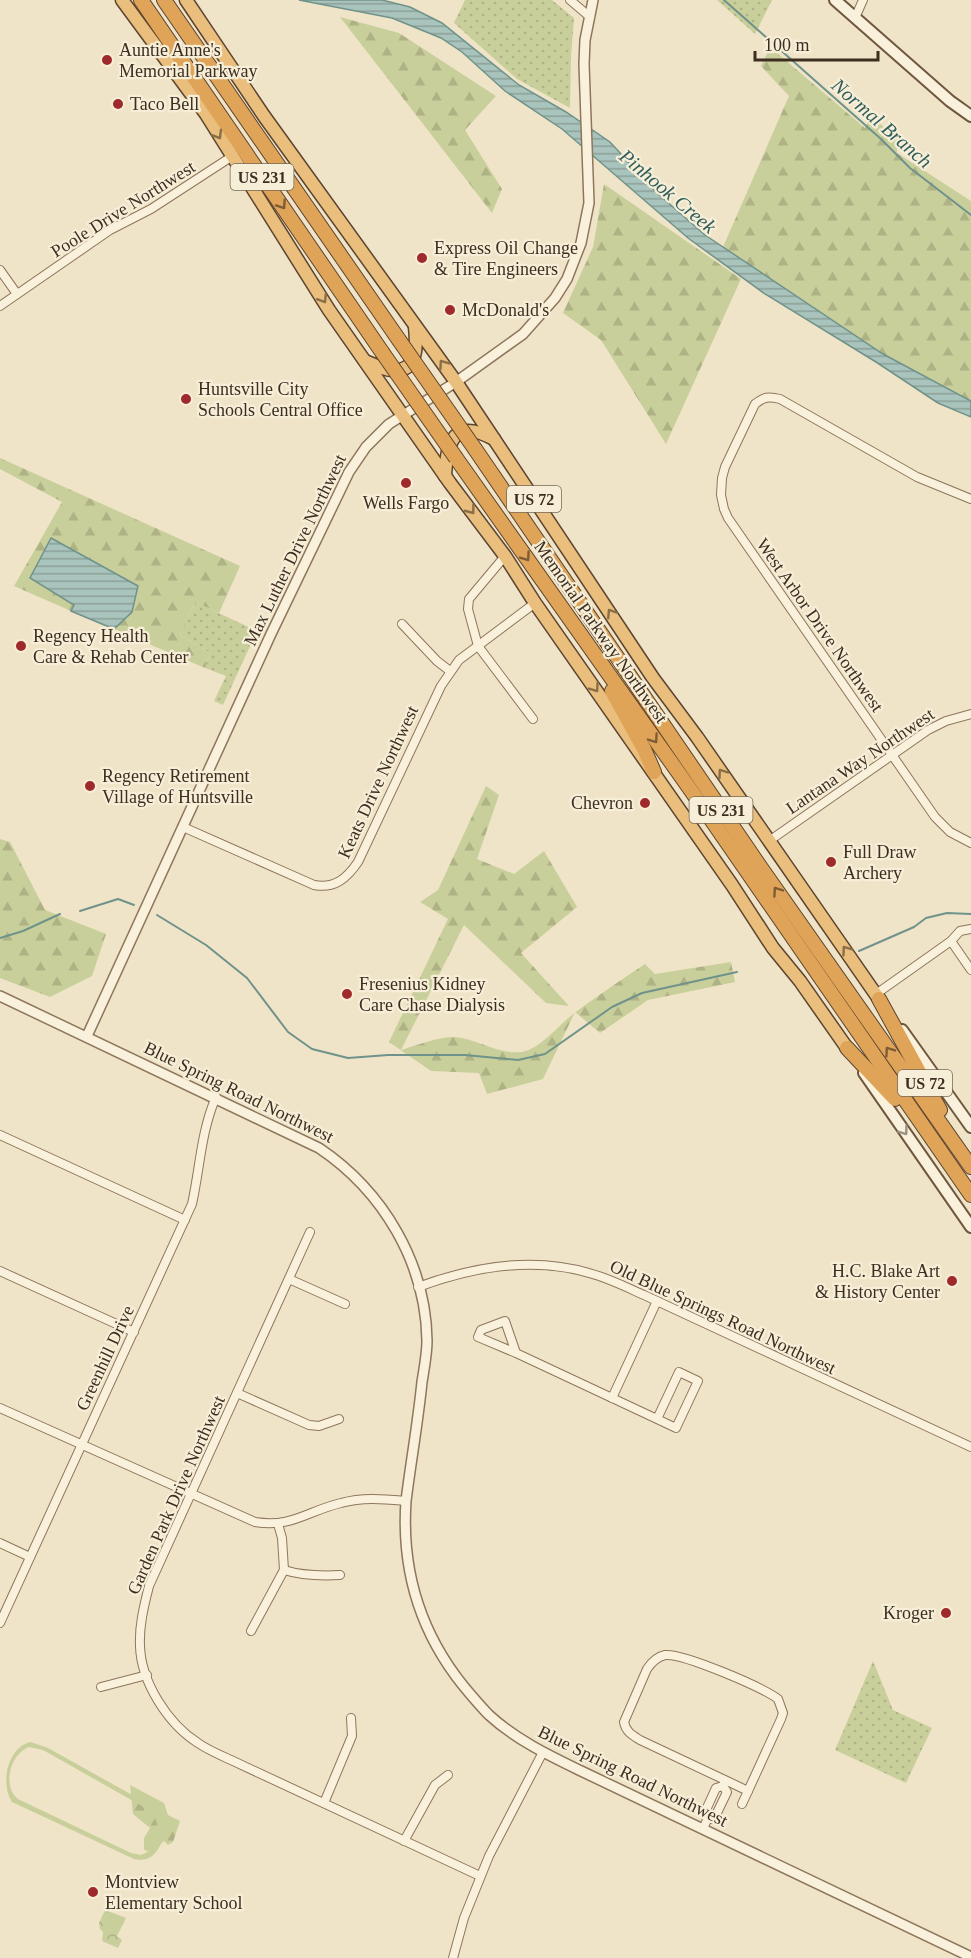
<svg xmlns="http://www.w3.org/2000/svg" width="971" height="1958" font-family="'Times New Roman',serif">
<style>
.grass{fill:url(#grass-dots)}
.forest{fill:url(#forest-firs)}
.park{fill:url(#park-crowns)}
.garden{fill:#c9cf9b;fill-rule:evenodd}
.water{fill:url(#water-rules);stroke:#6f938a;stroke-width:1.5}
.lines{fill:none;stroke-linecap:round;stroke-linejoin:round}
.stream{stroke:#6f938a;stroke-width:2}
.minor-casing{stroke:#8d765c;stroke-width:10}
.tertiary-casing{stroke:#8d765c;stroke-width:12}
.secondary-casing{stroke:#6f573f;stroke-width:14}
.trunk-casing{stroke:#5b4430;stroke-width:15}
.motorway-casing{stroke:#5b4430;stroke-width:16}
.minor{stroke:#faf1dc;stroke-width:8}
.tertiary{stroke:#faf1dc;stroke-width:9}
.secondary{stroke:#faf1dc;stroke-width:10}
.trunk{stroke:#eabe7c;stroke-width:12}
.motorway{stroke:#e0a458;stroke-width:14}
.motorway-bridge-casing{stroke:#5b4430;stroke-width:16;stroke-linecap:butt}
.motorway-bridge{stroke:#e0a458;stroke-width:14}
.oneway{stroke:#8b6f49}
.oneway2{stroke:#7e5d36}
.oneway3{stroke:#9c907e}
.poi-dot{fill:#9e2a2b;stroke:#f7eed8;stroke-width:2}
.labels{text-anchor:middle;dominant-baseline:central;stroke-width:4.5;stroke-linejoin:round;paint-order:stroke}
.shield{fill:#f7eed8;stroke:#756857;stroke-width:1.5}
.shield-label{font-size:16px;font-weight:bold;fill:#3d2e20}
.poi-label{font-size:18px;fill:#3d2e20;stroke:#f7eed8;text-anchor:start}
.street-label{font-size:18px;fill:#3d2e20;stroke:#f7eed8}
.water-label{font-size:20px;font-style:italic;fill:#2f5d5a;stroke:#f7eed8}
</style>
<defs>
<pattern id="grass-dots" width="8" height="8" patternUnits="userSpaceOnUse" patternTransform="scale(1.5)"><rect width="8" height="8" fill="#c9cf9b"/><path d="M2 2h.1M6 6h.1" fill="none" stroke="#aeb285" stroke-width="1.8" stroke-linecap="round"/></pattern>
<pattern id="forest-firs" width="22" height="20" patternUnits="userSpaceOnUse" patternTransform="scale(1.5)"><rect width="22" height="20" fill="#c9cf9b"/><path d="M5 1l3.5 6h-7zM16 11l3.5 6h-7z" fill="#aeb285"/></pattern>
<pattern id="park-crowns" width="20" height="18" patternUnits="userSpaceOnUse" patternTransform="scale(1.5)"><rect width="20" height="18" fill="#c9cf9b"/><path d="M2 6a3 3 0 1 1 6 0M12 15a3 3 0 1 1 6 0" fill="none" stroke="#aeb285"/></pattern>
<pattern id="water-rules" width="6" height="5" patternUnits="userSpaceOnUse" patternTransform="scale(1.5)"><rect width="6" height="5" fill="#a9c4bc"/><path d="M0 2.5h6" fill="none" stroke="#8ba098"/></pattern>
</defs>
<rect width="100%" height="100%" fill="#f0e4c8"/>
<g class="grass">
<path d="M 465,0 L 552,0 L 574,18 L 571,56 L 570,108 L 517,79 L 454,23 Z"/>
<path d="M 717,0 L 772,0 L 755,34 Z"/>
<path d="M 195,602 L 257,631 L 223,705 L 214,701 L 226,676 L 205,668 L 210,653 L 180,635 Z"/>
<path d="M 873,1661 L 893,1710 L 932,1728 L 906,1783 L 835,1750 Z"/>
</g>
<g class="forest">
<path d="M 340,17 L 399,33 L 496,96 L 465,130 L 502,189 L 492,213 Z"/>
<path d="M 770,47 L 865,128 L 871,116 L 897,138 L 897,153 L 971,201 L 971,401 L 883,354 L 723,247 L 789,96 L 761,66 Z"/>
<path d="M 604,184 L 741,279 L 666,444 L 601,340 L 563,313 L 593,247 Z"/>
<path d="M 0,458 L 240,566 L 219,613 L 195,602 L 180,635 L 210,653 L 205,668 L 114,629 L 132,612 L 51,538 L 30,578 L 74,605 L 71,611 L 14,586 L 62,502 L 0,469 Z"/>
<path d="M 486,786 L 499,795 L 477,859 L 514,874 L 544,851 L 577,907 L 521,953 L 569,1006 L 546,1003 L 464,925 L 401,1050 C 418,1045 437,1037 455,1037 C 478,1039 498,1055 522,1052 C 541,1049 561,1022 577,1011 C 599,995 622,979 645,964 L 655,974 L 731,962 L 735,982 L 648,1000 L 600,1033 L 575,1012 L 543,1079 L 487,1094 L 479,1073 L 431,1071 L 389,1042 L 448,919 L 420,902 L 438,890 Z"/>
<path d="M 0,839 L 10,842 L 45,910 L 106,934 L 92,976 L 50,997 L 0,978 Z"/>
<path d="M 130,1785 L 164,1803 L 168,1815 L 180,1821 L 173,1842 L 168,1845 L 164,1841 L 154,1850 L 146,1851 L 144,1849 L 144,1838 L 150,1828 L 133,1814 Z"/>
</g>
<path class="park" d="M 105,1910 L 126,1918 L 117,1936 L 122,1940 L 118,1948 L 102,1941 L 103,1932 L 100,1929 L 99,1923 Z"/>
<path class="garden" d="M 31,1742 L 48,1748 L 152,1806 C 157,1811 162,1816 164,1823 C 167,1834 159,1853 149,1858 C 144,1860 139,1860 134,1859 L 12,1802 C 0,1784 7,1747 31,1742 ZM 29,1747 L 43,1750 L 149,1810 C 163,1824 161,1848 141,1855 L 131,1853 L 18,1799 C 2,1786 10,1754 29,1747 Z"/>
<g class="water">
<path d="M 299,0 L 382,0 L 410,7 L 442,23 L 519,85 L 566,112 L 610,142 L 657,193 L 705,235 L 883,354 L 971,401 L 971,417 L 938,403 L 876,362 L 765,294 L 688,238 L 562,129 L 505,91 L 462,52 L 441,38 L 392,18 Z"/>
<path d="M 51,538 L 138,586 L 132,612 L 114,629 L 71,611 L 74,605 L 30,578 Z"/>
</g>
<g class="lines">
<g class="stream">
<path d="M 724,0 L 881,139 L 910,168 L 971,215"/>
<path d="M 80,911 L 118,899 L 134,905"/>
<path d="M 157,915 L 206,945 L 247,978 L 288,1032 L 312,1049 L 348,1058 L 388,1055 L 465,1055 L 518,1060 L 545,1054 L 612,1007 L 642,993 L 737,972"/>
<path d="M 0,938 L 23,931 L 60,914"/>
<path d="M 859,951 L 914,927 L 926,918 L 947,913 L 971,914"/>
</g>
<g class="minor-casing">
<g id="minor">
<path d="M 570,0 L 590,17"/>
<path d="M 855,18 L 863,0"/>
<path d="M 0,270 L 17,294"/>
<path d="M 0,306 L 110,230 L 151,209 L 231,157"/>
<path d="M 971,499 L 917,477 L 780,399 C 768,396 764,397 755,404 L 725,467 L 722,478 L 721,495 L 724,509 L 728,518 L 935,817 L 950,832 L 971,843"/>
<path d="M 505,556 L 469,599 L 468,609 L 478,646 L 533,719"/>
<path d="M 402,624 L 437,661 L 450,671"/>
<path d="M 183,827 L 314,885 C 335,889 347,878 358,862 L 441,686 L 459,660 L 535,603"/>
<path d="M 769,841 L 928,730 L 946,721 L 971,714"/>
<path d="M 951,941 L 971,970"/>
<path d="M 876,994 L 951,941 L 960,931 L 971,929"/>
<path d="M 0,1135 L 185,1220"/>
<path d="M 310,1232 L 149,1586 C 144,1606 139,1625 140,1646 C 141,1682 168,1724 198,1743 C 208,1750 220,1755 231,1760 L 480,1876"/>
<path d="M 0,1271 L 134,1332"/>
<path d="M 289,1279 L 345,1304"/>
<path d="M 418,1287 C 472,1267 532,1256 589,1273 C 608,1278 626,1287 644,1295 L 971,1447"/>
<path d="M 516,1353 L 505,1321 L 481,1330 L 478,1337 L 516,1353 L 657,1419 L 676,1428 L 698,1381 L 679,1372 L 657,1419"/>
<path d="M 237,1393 L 309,1425 L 319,1426 L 339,1419"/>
<path d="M 612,1398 L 657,1301"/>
<path d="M 0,1408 L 255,1522 C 292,1528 307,1511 341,1503 C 363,1497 383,1499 406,1501"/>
<path d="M 0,1543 L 30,1557"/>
<path d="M 284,1570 C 303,1576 321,1576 340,1575"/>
<path d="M 0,1623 L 192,1204 C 200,1168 201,1131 216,1097"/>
<path d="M 251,1631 L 284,1570 L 282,1538 L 278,1524"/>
<path d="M 101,1687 L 147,1675"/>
<path d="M 723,1786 L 725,1780 L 640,1740 C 632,1735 626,1732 624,1722 L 647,1669 C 651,1663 656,1657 665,1655 C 683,1653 762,1687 778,1699 L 783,1713 L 781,1719 L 748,1791 L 725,1780"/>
<path d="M 324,1803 L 352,1736 L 351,1718"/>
<path d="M 742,1804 L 748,1791"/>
<path d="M 703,1829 L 707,1820 L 705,1812 L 716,1788 L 723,1786 L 727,1792 L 715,1817 L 707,1820"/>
<path d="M 404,1841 L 435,1785 L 448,1775"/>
<path d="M 453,1958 L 464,1918 L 489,1856 L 543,1752"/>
</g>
</g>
<g class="tertiary-casing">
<g id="tertiary">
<path d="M 0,996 L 319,1148 C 383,1191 426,1263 427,1341 C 427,1354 424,1369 422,1382 C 418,1422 411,1461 406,1501 C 401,1574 423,1640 471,1695 C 477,1702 483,1709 489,1715 C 515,1739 548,1755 579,1770 L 971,1957"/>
<path d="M 87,1036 L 271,634 L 349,472 L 366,447 L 389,424 L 456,382 L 523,334 L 555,298 L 567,279 L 581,243 L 589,203 L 584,64 L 585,40 L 593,0"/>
</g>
</g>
<g class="secondary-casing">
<g id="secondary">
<path d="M 835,0 L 950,101 L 971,116"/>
<path d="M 902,1030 L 971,1127"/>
<path d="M 864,1073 L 971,1227"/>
</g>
</g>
<g class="trunk-casing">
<g id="trunk">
<path d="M 122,0 L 206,114 L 329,310 L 450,483 L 505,556 L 535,603 L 732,885 L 773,948 L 800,981 L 847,1048"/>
<path d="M 186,0 L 264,116 L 456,382 L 653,678 L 697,737 L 879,999"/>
<path d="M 365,361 C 373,364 383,370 392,370 C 418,373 417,345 415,327"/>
<path d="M 445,476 C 447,440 454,418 494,439"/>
</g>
</g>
<g class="motorway-casing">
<g id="motorway">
<path d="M 141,0 L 382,352"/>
<path d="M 164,0 L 399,340"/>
<path d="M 475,449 L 761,868 L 971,1167"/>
<path d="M 456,458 L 690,789 L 971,1195"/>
<path d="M 612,691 L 644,749 L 654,772"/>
<path d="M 879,999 L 940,1110"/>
<path d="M 847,1048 L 895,1099"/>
</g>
</g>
<use href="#minor" class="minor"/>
<use href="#tertiary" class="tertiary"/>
<use href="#secondary" class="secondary"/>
<use href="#trunk" class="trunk"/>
<use href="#motorway" class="motorway"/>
<g class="motorway-bridge-casing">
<g id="motorway-bridge">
<path d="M 399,340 L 475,449"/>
<path d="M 382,352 L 456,458"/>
</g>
</g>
<use href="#motorway-bridge" class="motorway-bridge"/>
</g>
<defs><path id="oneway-chevron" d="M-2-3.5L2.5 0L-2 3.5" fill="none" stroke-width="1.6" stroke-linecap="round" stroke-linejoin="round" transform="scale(1.5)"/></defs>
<g class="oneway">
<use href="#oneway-chevron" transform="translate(218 135) rotate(59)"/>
<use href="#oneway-chevron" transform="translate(323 299) rotate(58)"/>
<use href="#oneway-chevron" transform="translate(443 364) rotate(-125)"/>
<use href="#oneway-chevron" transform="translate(471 510) rotate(53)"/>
<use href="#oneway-chevron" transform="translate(611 613) rotate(-123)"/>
<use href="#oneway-chevron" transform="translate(595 688) rotate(55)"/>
<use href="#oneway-chevron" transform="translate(722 773) rotate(-125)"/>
<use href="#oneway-chevron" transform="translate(846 950) rotate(-125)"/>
</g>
<g class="oneway2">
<use href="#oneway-chevron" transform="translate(282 205) rotate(56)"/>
<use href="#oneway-chevron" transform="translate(526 557) rotate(55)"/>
<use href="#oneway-chevron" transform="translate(654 739) rotate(55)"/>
<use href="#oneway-chevron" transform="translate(777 891) rotate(-125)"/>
<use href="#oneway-chevron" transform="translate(889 1051) rotate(-125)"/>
</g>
<use class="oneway3" href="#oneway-chevron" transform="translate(904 1131) rotate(54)"/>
<g class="poi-dot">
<circle cx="107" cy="60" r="6"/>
<circle cx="118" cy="104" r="6"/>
<circle cx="422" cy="258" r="6"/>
<circle cx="450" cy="310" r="6"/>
<circle cx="186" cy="399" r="6"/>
<circle cx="406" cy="483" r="6"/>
<circle cx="21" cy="646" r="6"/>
<circle cx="90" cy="786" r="6"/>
<circle cx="645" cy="803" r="6"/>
<circle cx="831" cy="862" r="6"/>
<circle cx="347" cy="994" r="6"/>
<circle cx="952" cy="1281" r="6"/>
<circle cx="946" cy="1613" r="6"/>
<circle cx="93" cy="1892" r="6"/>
</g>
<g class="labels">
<g class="shield">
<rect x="230.5" y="164" width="63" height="26" rx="4.5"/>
<rect x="507" y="486" width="54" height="26" rx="4.5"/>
<rect x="689.5" y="797" width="63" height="26" rx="4.5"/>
<rect x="898" y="1070" width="54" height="26" rx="4.5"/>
</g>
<g class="shield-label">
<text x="262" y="177">US 231</text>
<text x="534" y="499">US 72</text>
<text x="721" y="810">US 231</text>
<text x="925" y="1083">US 72</text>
</g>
<g class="poi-label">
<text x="119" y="50">Auntie Anne's<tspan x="119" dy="21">Memorial Parkway</tspan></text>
<text x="130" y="104">Taco Bell</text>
<text x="434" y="248">Express Oil Change<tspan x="434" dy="21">&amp; Tire Engineers</tspan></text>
<text x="462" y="310">McDonald's</text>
<text x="198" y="389">Huntsville City<tspan x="198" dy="21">Schools Central Office</tspan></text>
<text x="406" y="503" text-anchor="middle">Wells Fargo</text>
<text x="33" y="636">Regency Health<tspan x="33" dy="21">Care &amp; Rehab Center</tspan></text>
<text x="102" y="776">Regency Retirement<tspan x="102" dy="21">Village of Huntsville</tspan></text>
<text x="633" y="803" text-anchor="end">Chevron</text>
<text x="843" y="852">Full Draw<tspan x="843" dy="21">Archery</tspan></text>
<text x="359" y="984">Fresenius Kidney<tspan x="359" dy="21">Care Chase Dialysis</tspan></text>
<text x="940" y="1271" text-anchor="end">H.C. Blake Art<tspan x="940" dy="21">&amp; History Center</tspan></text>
<text x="934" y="1613" text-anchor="end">Kroger</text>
<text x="105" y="1882">Montview<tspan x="105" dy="21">Elementary School</tspan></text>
</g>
<g class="street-label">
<text transform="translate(123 209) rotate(-32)">Poole Drive Northwest</text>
<text transform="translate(295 550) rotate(-64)">Max Luther Drive Northwest</text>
<text transform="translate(820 625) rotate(55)">West Arbor Drive Northwest</text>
<text transform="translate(601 632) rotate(55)">Memorial Parkway Northwest</text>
<text transform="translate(860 761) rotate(-34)">Lantana Way Northwest</text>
<text transform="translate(378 782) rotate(-65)">Keats Drive Northwest</text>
<text transform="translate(239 1092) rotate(26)">Blue Spring Road Northwest</text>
<text transform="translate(723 1317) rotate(25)">Old Blue Springs Road Northwest</text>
<text transform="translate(105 1358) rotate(-65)">Greenhill Drive</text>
<text transform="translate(176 1495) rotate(-66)">Garden Park Drive Northwest</text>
<text transform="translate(633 1776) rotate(26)">Blue Spring Road Northwest</text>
</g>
<g class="water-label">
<text transform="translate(882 123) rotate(41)">Normal Branch</text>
<text transform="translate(668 191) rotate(40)">Pinhook Creek</text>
</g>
</g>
<path d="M755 51v9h123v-9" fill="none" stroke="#3d2e20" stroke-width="3"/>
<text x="764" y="51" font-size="18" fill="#3d2e20" stroke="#f7eed8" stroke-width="4.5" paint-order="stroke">100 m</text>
</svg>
